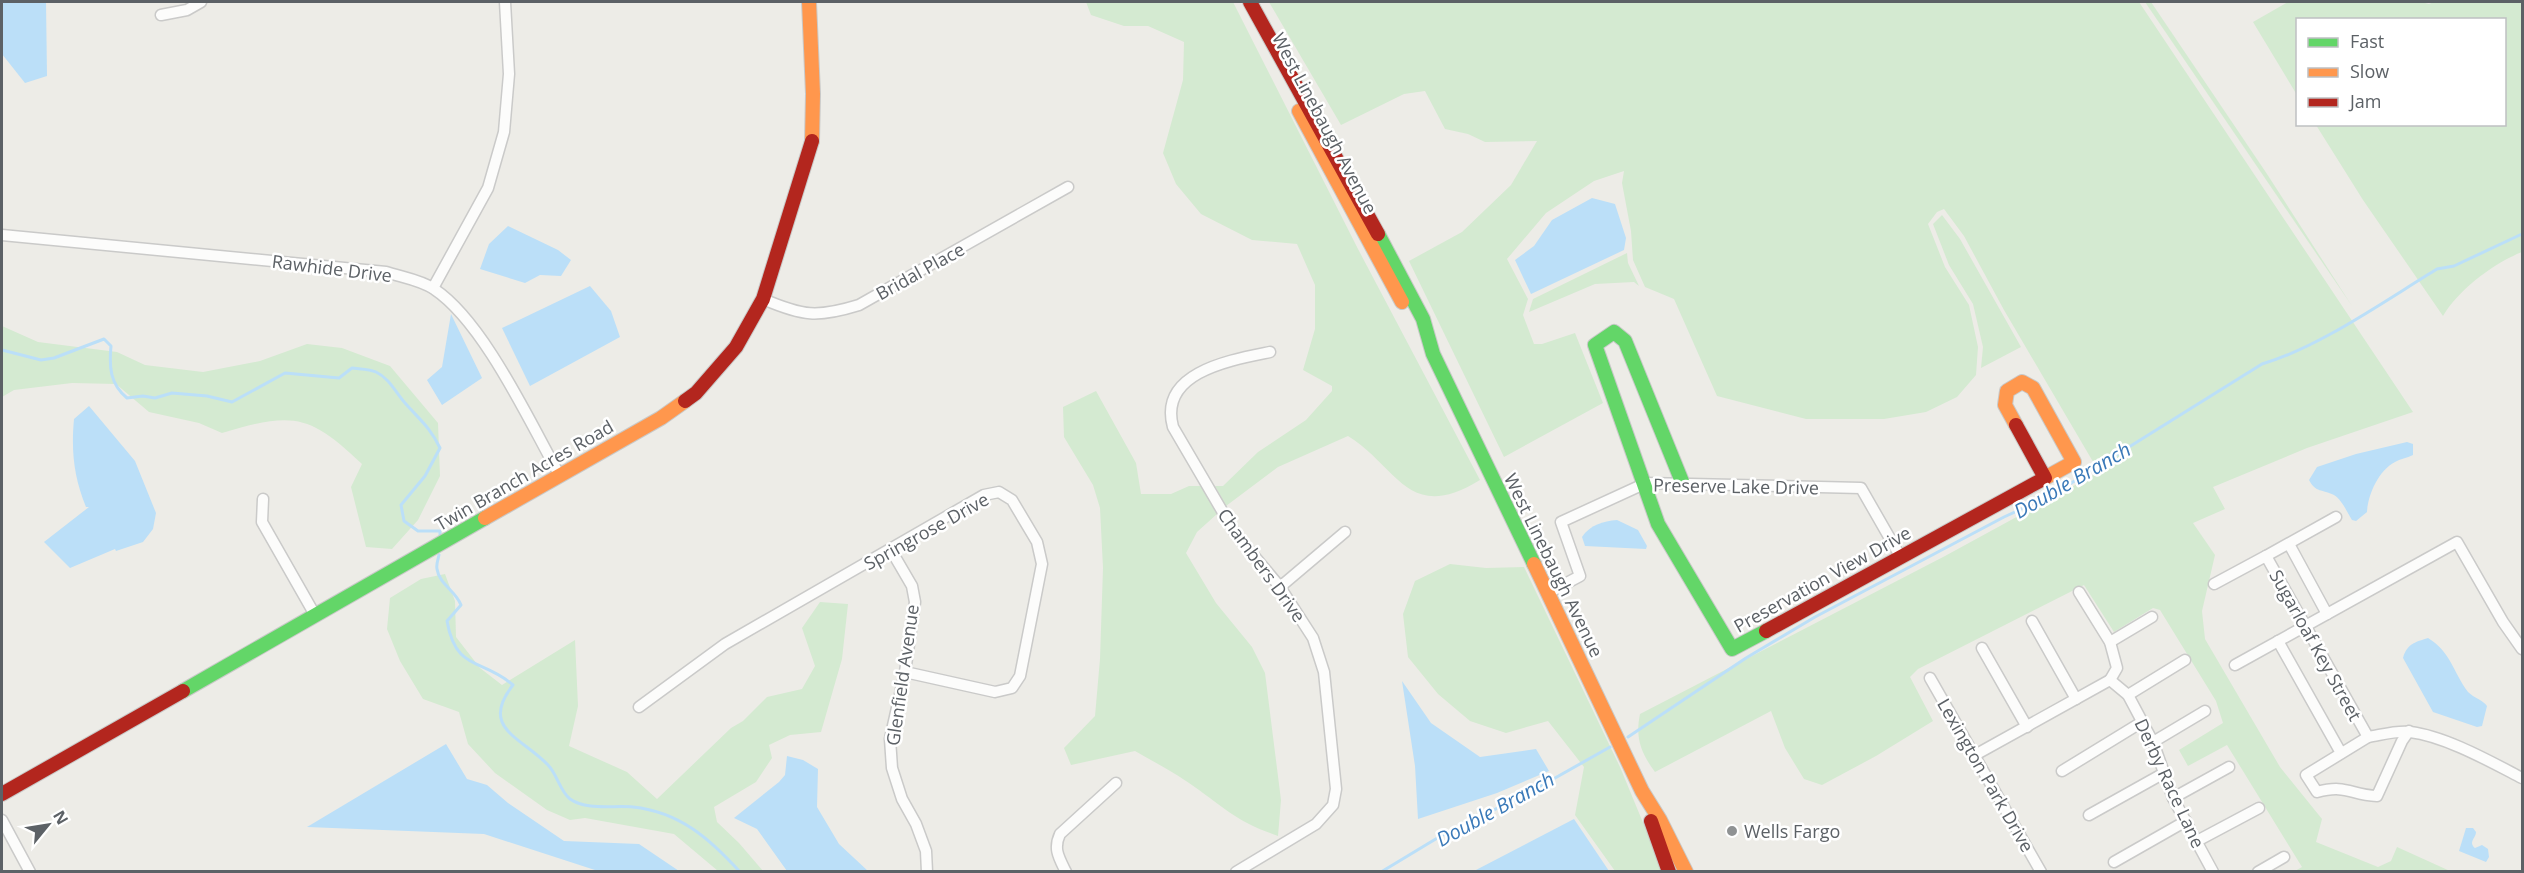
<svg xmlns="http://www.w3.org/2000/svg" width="2524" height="873" font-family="'Open Sans',sans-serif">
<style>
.green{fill:#d4ead1}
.water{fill:#bbdff8}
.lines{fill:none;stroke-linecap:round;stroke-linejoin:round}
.stream{stroke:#bbdff8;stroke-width:3}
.street-casing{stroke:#cacac9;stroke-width:13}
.fast-casing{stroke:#c9c9c8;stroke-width:16}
.slow-casing{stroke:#c9c9c8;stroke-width:16}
.jam-casing{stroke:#c9c9c8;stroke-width:16}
.street{stroke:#fcfcfb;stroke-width:10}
.fast{stroke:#63d668;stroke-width:14}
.slow{stroke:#ff974d;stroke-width:14}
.jam{stroke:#b3261e;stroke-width:14}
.poi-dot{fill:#8f9293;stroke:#fff;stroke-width:2}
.labels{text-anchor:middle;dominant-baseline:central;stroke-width:5;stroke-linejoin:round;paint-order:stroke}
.street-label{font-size:18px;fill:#5c6166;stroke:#fff}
.poi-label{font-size:18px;fill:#5c6166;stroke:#fff;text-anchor:start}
.water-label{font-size:20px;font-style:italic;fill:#3a79b8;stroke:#fff}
</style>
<rect width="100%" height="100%" fill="#edece7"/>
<g class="green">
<path d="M 1086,2 L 1233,2 L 1358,249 L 1480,480 C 1408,524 1399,468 1348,436 L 1278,467 L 1226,506 L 1215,486 L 1223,486 L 1258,452 L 1306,420 L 1332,391 L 1332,386 L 1303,370 L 1315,329 L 1315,285 L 1297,244 L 1252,240 L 1201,214 L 1176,184 L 1163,153 L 1183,80 L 1184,42 L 1148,26 L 1124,26 L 1091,15 Z"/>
<path d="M 1269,2 L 2139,2 L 2413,412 L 2307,448 L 2213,487 L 2225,509 L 2193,523 L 2215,555 L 2202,611 L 2205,639 L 2280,767 L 2322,819 L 2316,842 L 2378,867 L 2391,861 L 2397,847 L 2450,871 L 2295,871 L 2302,867 L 2227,745 L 2188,766 L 2179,750 L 2223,723 L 2216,701 L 2160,610 L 2153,608 L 2114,632 L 2084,585 L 1918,669 L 1910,677 L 1933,721 L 1876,756 L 1822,785 L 1804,779 L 1785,748 L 1771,711 L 1655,772 C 1641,753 1635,738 1640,714 L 1945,556 L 2099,472 L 2004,310 L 1964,236 L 1944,209 L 1937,212 L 1928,224 L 1945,267 L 1969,305 L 1978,347 L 1976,375 L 1957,397 L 1926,412 L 1884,419 L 1806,419 L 1717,396 L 1674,299 L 1645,287 L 1633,260 L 1631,231 L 1622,183 L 1624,171 L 1594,181 L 1546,213 L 1507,259 L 1528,299 L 1523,315 L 1534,344 L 1542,344 L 1575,333 L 1603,403 L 1504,457 L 1409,261 L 1462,232 L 1511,185 L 1537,141 L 1485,142 L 1468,134 L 1445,129 L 1425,91 L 1404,94 L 1341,125 Z"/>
<path d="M 2145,2 L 2151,2 L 2267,174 L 2352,306 Z"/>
<path d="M 2288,2 L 2421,2 L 2429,4 L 2434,2 L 2522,2 L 2522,252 C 2494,263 2458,290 2443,316 L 2363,200 L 2316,125 L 2504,124 L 2504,20 L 2298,20 L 2297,95 L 2253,22 Z"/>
<path d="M 1942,215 L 1960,239 L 2021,347 L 1981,368 L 1983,347 L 1973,304 L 1949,265 L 1933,224 Z"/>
<path d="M 1627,253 L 1628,263 L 1639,286 L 1634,282 L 1595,284 L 1529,312 L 1533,299 Z"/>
<path d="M 2,326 L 38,342 L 117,352 L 145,365 L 203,372 L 260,361 L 307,344 L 342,348 L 390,366 L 438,423 L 440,476 L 418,520 L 392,549 L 366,547 L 351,487 L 362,464 C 309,413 292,412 222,433 L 199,423 L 149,412 L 116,384 L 72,383 L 14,390 L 2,397 Z"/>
<path d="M 1096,391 L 1136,463 L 1141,494 L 1171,494 L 1189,486 L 1201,486 L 1217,514 L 1197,532 L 1186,553 L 1216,603 L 1252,647 L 1265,673 L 1281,800 L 1278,836 C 1241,823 1230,813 1199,790 C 1179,775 1156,763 1135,751 L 1071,765 L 1064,748 L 1095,716 L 1100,659 L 1103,568 L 1100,508 L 1093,485 L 1064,437 L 1063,407 Z"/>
<path d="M 1450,564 L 1486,568 L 1524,567 L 1620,767 L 1663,871 L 1615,871 L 1575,815 L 1584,767 L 1548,721 L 1506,733 L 1470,721 L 1438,694 L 1408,657 L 1403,614 L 1415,581 Z"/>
<path d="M 445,574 L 455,601 L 456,637 L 480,668 L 502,685 L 575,640 L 578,706 L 569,746 L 627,772 L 657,799 L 731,728 L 743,721 L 767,697 L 802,689 L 815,666 L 802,628 L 820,602 L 848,604 L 842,659 L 821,732 L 790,735 L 769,745 L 772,758 L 756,782 L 714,807 L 717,822 L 739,843 L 763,871 L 718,871 L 674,834 L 585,818 L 570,820 L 547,810 L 495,773 L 468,744 L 459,712 L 423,699 L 400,661 L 387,629 L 390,598 L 421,579 Z"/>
</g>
<g class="water">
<path d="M 2,2 L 46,2 L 47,76 L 25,83 L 2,54 Z"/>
<path d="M 1592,198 L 1615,204 L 1626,238 L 1624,250 L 1531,294 L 1515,260 L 1534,246 L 1552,220 Z"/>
<path d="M 508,226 L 558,250 L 571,260 L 561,276 L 540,275 L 525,283 L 480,269 L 489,244 Z"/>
<path d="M 590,286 L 611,311 L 620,337 L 530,386 L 502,328 Z"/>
<path d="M 451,314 L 482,378 L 442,405 L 427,380 L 442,367 Z"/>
<path d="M 89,406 L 135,461 L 156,513 L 153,529 L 143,542 L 116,551 L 115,549 L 70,568 L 44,542 L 89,507 L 86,507 C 74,477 71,452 74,419 Z"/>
<path d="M 2407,442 L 2413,444 L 2413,455 C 2407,458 2400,459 2395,462 C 2378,471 2368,495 2367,512 L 2356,521 L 2352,520 C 2347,512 2342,500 2334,495 C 2322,489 2316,493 2309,480 L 2317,467 L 2356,454 Z"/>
<path d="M 1617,520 L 1638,530 L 1647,546 L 1646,549 L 1585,546 L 1582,537 C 1590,525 1603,521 1617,520 Z"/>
<path d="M 2428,638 C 2451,652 2453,672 2468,692 C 2474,698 2483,700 2487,706 L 2482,726 L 2477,727 L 2433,712 L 2403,658 C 2407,644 2415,642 2428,638 Z"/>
<path d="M 1402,681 L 1431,723 L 1480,757 L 1536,749 L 1549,771 L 1497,793 L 1418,819 L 1415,766 Z"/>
<path d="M 446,744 L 467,779 L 487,785 L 508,803 L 564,841 L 639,844 L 679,871 L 598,871 L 484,834 L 307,827 Z"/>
<path d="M 787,756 L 803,760 L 818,769 L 817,807 L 839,844 L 868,871 L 787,871 L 757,829 L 734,818 L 779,782 L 785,775 Z"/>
<path d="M 1574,819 L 1609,871 L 1474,871 Z"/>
<path d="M 2466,828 L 2473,828 L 2476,832 C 2476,838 2468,842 2475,848 L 2482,845 L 2488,849 L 2489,857 L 2486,862 L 2459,851 Z"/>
</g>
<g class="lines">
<g class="stream">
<path d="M 2,350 L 41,360 L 54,358 L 104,339 L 111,346 C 109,367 110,384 127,398 L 143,396 L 155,398 L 172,393 L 207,396 L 232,402 L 285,373 L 339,378 L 352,368 C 359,369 370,369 376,372 C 389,378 396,393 405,403 C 420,420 430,427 440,448 L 425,476 L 401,505 L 404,521 L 418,531 L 440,531 L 440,535"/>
<path d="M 439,555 C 438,559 436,565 437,569 C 439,584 456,591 461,605 L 447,621 C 456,672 482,658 513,685 C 479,728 521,737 548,765 C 557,774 560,791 570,799 C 587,811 614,805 633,807 C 680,812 710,839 740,872"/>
<path d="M 1628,737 L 1746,658 L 1815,617 L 2004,517 L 2052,495 L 2262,364 C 2318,348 2386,300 2437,269 L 2454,266 L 2522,234"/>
<path d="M 1381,872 L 1439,837 L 1532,791 L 1610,747"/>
</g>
<g class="street-casing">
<g id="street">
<path d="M 161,15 L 187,10 L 201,2"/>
<path d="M 2,235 L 386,272 C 401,277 421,280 434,289 C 484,322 530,423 560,476"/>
<path d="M 433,288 L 488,188 L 504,132 L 509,74 L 505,2"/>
<path d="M 763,299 C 803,316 817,318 859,305 L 1068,187"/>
<path d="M 263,499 L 262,522 L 315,615"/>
<path d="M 2289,544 L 2327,614"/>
<path d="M 891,550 L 912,586 L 915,602 L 905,672 L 890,739 L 892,768 L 902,799 L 916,824 L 926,851 L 927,872"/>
<path d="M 2266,556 L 2336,517"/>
<path d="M 2214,584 L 2266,556 L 2368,737 C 2381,735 2397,730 2410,732 C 2445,736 2491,762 2522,778"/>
<path d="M 1280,587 L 1345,532"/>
<path d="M 2079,592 L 2110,642 L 2117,668 L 2110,680"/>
<path d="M 1548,593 L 1580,576 L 1561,522 L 1646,483 L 1861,488 L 1900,556"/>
<path d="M 2032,621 L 2076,699"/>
<path d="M 2278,641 L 2341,753"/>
<path d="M 2110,642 L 2152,617"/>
<path d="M 1982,648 L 2027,727"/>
<path d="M 2235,665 L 2457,542 L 2503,622 L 2522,649"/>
<path d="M 1930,678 L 2041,872"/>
<path d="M 2128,695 L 2185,660"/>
<path d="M 639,707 L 725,644 L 984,495 L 999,492 L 1012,500 L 1037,542 L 1042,564 L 1020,676 L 1012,688 L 995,692 L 905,672"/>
<path d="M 2368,737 L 2306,775 L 2317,792 C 2347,784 2350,795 2377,796 L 2402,741 L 2409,731"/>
<path d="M 2153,742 L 2205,711"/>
<path d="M 1975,755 L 2110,680 L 2128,695 L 2153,742 L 2173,798 L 2213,872"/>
<path d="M 2062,771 L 2142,722"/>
<path d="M 2173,798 L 2229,767"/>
<path d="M 2089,815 L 2166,772"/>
<path d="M 2,820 L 30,872"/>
<path d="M 2197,841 L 2259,808"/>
<path d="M 2114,862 L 2186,821"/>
<path d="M 1066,872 C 1059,858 1053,849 1060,834 L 1116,783"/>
<path d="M 1236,872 L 1316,824 L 1333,805 L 1336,789 L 1324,672 L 1313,638 L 1280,587 L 1235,533 L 1173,427 C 1158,372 1231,360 1270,352"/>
<path d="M 2258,872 L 2284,857"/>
</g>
</g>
<g class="fast-casing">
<g id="fast">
<path d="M 1378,234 L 1423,319 L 1433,354 L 1534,564"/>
<path d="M 1683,484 L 1625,341 L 1614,332 L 1595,345 L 1658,524 L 1732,649 L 1766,631"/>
<path d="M 183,691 L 485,518"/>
</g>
</g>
<g class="slow-casing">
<g id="slow">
<path d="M 809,2 L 813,94 L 812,141"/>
<path d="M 1299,111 L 1402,302"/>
<path d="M 2016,425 L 2005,405 L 2007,391 L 2022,382 L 2033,388 L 2074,462 L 2045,478"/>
<path d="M 485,518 L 661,418 L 685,401"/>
<path d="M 1534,564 L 1642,791 L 1660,820 L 1686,872"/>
</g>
</g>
<g class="jam-casing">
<g id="jam">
<path d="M 1250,2 L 1378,234"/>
<path d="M 685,401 L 696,393 L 736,347 L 763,299 L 812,141"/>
<path d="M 1766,631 L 2045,478 L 2016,425"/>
<path d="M 2,794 L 183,691"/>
<path d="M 1651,821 L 1669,872"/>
</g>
</g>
<use href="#street" class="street"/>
<use href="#fast" class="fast"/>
<use href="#slow" class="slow"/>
<use href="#jam" class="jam"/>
</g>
<circle class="poi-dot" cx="1732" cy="831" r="6"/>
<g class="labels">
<g class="street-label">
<text transform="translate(1325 123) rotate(62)">West Linebaugh Avenue</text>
<text transform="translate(332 268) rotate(7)">Rawhide Drive</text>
<text transform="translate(920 271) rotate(-29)">Bridal Place</text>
<text transform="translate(524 475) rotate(-30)">Twin Branch Acres Road</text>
<text transform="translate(1736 486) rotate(1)">Preserve Lake Drive</text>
<text transform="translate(926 531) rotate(-29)">Springrose Drive</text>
<text transform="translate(1262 565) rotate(54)">Chambers Drive</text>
<text transform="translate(1554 565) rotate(64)">West Linebaugh Avenue</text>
<text transform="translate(1822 579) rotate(-29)">Preservation View Drive</text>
<text transform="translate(2316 645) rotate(61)">Sugarloaf Key Street</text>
<text transform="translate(902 675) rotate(-82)">Glenfield Avenue</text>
<text transform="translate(1986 775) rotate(60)">Lexington Park Drive</text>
<text transform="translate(2170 783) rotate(65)">Derby Race Lane</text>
</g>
<g class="poi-label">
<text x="1744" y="831">Wells Fargo</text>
</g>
<g class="water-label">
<text transform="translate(2072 480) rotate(-30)">Double Branch</text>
<text transform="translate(1495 809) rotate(-29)">Double Branch</text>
</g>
</g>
<rect width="2524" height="873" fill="none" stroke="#5c6166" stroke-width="6"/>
<rect x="2296" y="18" width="210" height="108" fill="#ffffff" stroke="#bec0c2" stroke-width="1.5"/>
<rect x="2308" y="38" width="30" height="9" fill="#63d668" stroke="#bec0c2" stroke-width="1.5"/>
<text x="2350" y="48" font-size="18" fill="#5c6166">Fast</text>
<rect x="2308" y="68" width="30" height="9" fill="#ff974d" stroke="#bec0c2" stroke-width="1.5"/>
<text x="2350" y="78" font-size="18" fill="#5c6166">Slow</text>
<rect x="2308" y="98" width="30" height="9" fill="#b3261e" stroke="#bec0c2" stroke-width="1.5"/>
<text x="2350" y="108" font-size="18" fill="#5c6166">Jam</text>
<g transform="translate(48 825) rotate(60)" stroke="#ffffff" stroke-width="4.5" paint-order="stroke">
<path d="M0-4.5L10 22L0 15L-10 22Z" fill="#5c6166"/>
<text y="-9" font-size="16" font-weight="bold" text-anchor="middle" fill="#5c6166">N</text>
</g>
</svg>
